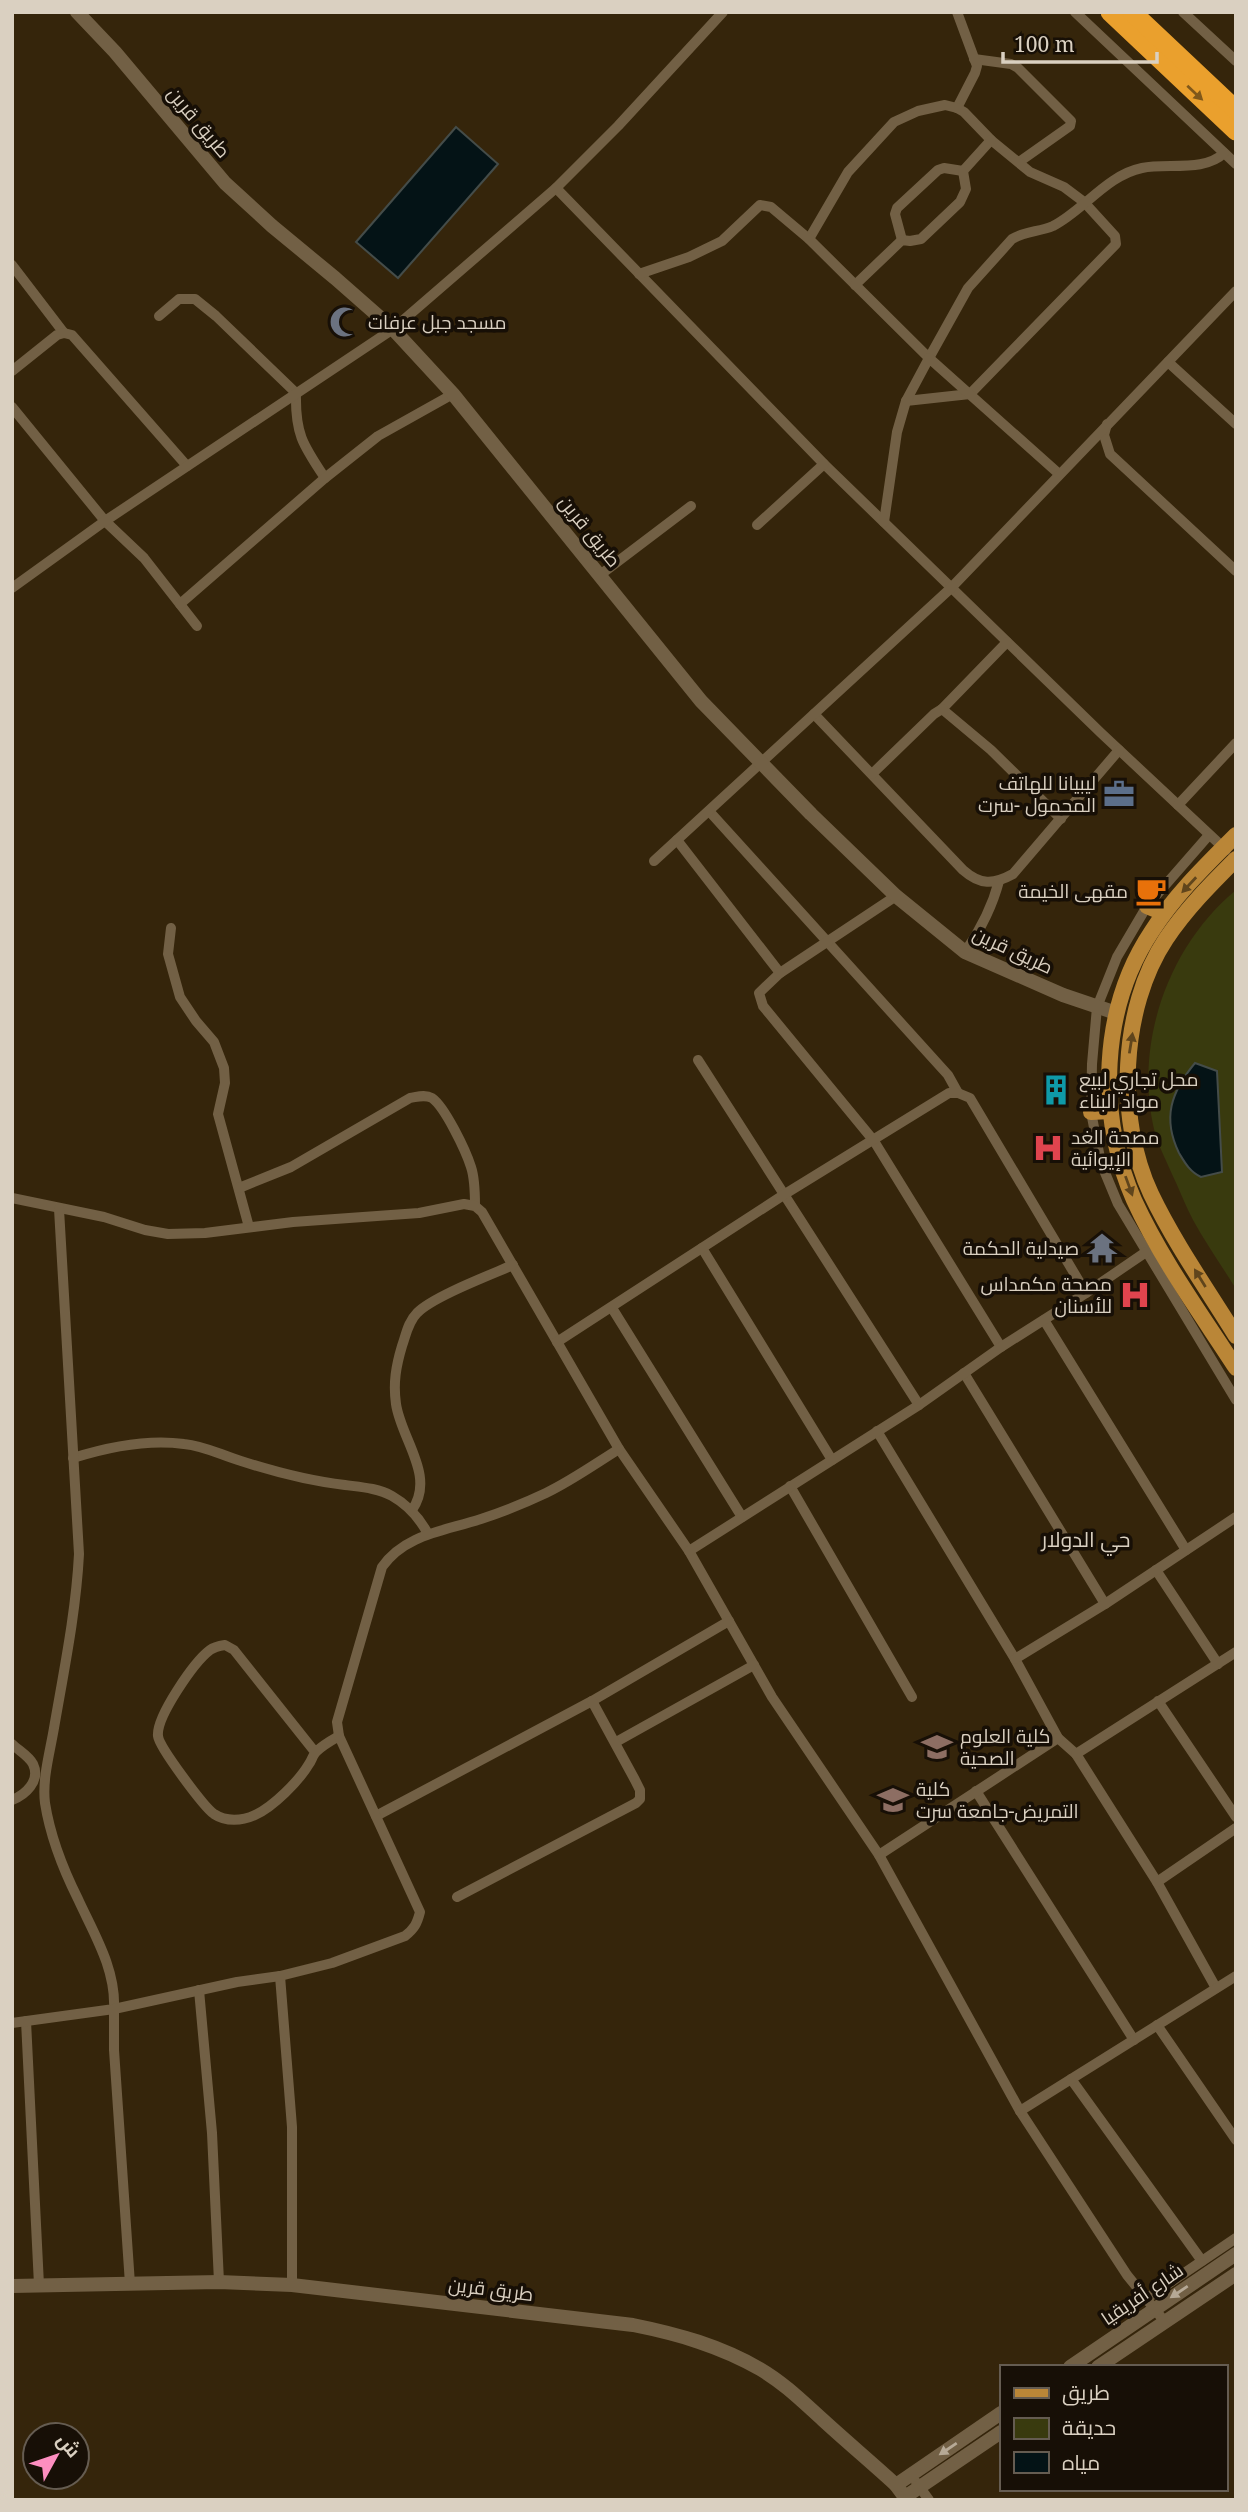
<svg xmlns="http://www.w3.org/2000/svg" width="1248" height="2512" font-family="'Noto Serif',Cairo,serif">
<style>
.green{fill:#393a0e}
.water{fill:#041316;stroke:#444c49;stroke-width:2}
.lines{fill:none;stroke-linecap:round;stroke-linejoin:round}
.street{stroke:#726045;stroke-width:10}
.secondary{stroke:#726045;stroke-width:14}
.primary{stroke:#ba8637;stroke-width:16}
.highway{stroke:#eaa02d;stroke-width:19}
.oneway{fill:#80581a}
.oneway2{fill:#60451c}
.oneway3{fill:#b6a996}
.labels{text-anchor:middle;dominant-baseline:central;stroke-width:7;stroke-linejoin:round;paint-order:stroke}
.street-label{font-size:19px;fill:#dad0c1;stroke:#170f06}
.poi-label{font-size:19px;fill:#dad0c1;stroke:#170f06;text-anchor:start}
.neighbourhood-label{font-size:21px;fill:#dad0c1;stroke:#170f06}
</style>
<rect width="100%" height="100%" fill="#35250b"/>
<path class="green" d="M 1236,890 L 1236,1289 C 1222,1266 1206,1244 1193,1220 C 1185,1205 1179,1188 1171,1172 C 1166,1160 1160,1149 1156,1137 C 1132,1049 1166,948 1236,890 Z"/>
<g class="water">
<path d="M 456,127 L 498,164 L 398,278 L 356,242 Z"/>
<path d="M 1195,1063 L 1217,1071 L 1222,1172 L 1201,1177 C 1190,1172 1185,1163 1179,1153 C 1162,1118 1171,1092 1195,1063 Z"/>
</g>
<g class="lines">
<g class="street">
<path d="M 1075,12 L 1236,164"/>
<path d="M 1183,12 L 1236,61"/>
<path d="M 974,59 L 1011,64 L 1018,68 L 1071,121 L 1070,126 L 1019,162"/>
<path d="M 957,108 L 975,73 L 977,66 L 957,12"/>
<path d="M 556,188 L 824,464 L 1101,733 L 1226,850"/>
<path d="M 809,239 L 848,172 L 894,122 L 918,111 L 945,105 L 957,108 L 964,112 L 991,140 L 1030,172 L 1064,187 L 1084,202 L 1115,236 L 1116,244 L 970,394 L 906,401"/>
<path d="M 902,240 L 895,214 L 897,208 L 938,170 L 944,168 L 963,171"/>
<path d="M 12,265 L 64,333"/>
<path d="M 639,274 L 689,257 L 722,241 L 760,205 L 771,207 L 809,239 L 929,358 L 968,288 L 1012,239 C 1025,231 1039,232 1053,226 C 1083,211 1107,175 1142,168 C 1168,163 1205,172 1224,153"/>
<path d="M 855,285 L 902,240 L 910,241 L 921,239 L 960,202 L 966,189 L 963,171 L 991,140"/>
<path d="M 159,316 L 179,299 L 195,299 L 216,316 L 296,393 C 295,434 303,445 325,478"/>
<path d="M 1168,362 L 1236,424"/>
<path d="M 12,371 L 57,335 L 64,333 L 72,335 L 187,466"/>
<path d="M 12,407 L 105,521 L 144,558 L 197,626"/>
<path d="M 1107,424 L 1104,435 L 1110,454 L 1236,571"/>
<path d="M 884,522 L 897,432 L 906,401 L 929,358 L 1058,473"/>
<path d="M 757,525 L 824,464"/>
<path d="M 600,575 L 691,506"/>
<path d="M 12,588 L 105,521 L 393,329 L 556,188 L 618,126 L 723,12"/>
<path d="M 180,604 L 325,478 L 378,436 L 453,394"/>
<path d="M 942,709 L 1007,642"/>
<path d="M 814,714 L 963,870 C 980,885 993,885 1013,874 L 1119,750"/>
<path d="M 872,774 L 934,714 L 942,709 L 991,750 L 1061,819"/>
<path d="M 1178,805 L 1236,743"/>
<path d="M 709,811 L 948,1075 L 958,1093"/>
<path d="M 1209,835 L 1147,906 L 1117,957 L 1097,1007 L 1092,1064 L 1091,1112 L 1101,1163 L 1118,1204 L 1236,1400"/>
<path d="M 677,840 L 780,973"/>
<path d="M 654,861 L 951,588 L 1236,291"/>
<path d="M 896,896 L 780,973 L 759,993 L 763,1006 L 874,1141 L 1001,1347"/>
<path d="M 171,928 L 168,954 L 180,997 L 196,1021 L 214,1042 L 224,1068 L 225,1083 L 218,1114 L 249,1227"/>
<path d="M 965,952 C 981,929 992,908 999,881"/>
<path d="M 698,1060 L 919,1405"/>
<path d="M 239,1188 L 291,1167 L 410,1098 C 417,1097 425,1094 432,1098 C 445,1107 466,1151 471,1167 C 475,1179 475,1193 475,1206"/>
<path d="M 12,1198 L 104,1217 L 145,1230 L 168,1234 L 205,1233 L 293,1222 L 419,1213 L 464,1204 L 475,1206 L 482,1212 L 619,1449 L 689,1551 L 772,1697 L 879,1855 L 1020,2111 L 1127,2275 L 1165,2322"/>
<path d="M 702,1248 L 832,1460"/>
<path d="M 612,1308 L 742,1517"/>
<path d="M 1044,1320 L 1186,1550"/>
<path d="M 557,1342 L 785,1194 L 949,1093 L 958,1093 L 970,1098 L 1086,1293"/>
<path d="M 964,1373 L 1105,1604"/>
<path d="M 877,1431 L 1015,1659 L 1058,1738 L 1076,1754 L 1157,1882 L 1216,1988"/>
<path d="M 73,1458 C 108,1447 148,1439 184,1444 C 205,1446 221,1455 241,1461 C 275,1472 309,1481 345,1485 C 360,1487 378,1488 392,1496 C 408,1505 419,1517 428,1534"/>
<path d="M 790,1486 L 912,1697"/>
<path d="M 412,1510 C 436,1476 401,1439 396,1404 C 393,1383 396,1366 402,1346 C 406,1335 408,1322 417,1313 C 432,1297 490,1275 513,1265"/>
<path d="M 689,1551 L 919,1405 L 1001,1347 L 1086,1293 L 1146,1252"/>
<path d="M 1156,1570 L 1218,1664"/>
<path d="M 1015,1659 L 1105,1604 L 1236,1517"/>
<path d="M 1158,1701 L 1236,1817"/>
<path d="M 616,1742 L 754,1665"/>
<path d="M 12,1744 C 18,1750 29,1756 33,1764 C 41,1781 25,1795 12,1800"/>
<path d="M 315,1752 L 234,1650 L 225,1645 C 219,1646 214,1647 210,1650 C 194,1662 156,1717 158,1736 C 159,1747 204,1807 214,1814 C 226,1822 242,1821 255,1815 C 273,1807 299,1781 309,1764 C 312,1760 313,1754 317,1751 C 323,1745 332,1740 339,1736"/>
<path d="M 1076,1754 L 1236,1652"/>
<path d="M 976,1791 L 1134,2040"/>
<path d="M 376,1816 L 592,1701 L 729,1621"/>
<path d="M 879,1855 L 1058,1738"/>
<path d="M 1157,1882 L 1236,1828"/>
<path d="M 457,1897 L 636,1803 L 640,1799 L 640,1790 L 635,1780 L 592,1701"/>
<path d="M 280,1976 L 292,2127 L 292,2285"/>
<path d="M 199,1990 L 212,2133 L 219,2282"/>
<path d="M 26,2021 L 39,2285"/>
<path d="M 12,2023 L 114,2009 C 116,1969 94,1934 78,1899 C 63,1869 50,1835 45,1803 C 42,1779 50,1752 54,1728 C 64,1670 76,1612 79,1554 L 59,1209"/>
<path d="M 1157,2025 L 1236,2140"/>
<path d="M 1071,2079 L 1202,2261"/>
<path d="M 1020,2111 L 1236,1976"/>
<path d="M 130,2284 L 114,2050 L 114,2009 L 237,1982 L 280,1976 L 332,1963 L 405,1936 C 414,1929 417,1924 420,1912 L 339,1736 L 337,1722 L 382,1567 C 405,1534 445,1531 481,1519 C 502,1512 525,1503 546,1493 C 571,1481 595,1464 619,1449"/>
<path d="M 1146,2299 L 1236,2238"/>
<path d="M 916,2482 L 929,2500"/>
</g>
<g class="secondary">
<path d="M 77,12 L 115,52 L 225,183 L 272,226 L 335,278 L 393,329 L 453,394 L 701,701 L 811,814 L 896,896 L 965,952 L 1063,995 L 1116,1013"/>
<path d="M 12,2286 L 219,2282 L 292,2285 L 633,2325 C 678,2334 720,2346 760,2369 C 784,2383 803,2402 823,2420 C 847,2442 872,2463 896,2485 L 907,2500"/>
<path d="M 1070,2367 L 1236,2254"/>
<path d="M 1098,2367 L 1236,2274"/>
<path d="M 896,2485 L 1001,2413"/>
<path d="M 905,2497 L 1001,2432"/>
</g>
<g class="primary">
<path d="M 1236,835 C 1206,865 1175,895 1152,931 C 1100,1009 1097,1115 1134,1200 C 1161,1259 1201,1314 1236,1368"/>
<path d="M 1236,859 C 1211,884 1186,909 1166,939 C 1120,1008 1116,1120 1151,1194 C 1175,1244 1207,1289 1236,1336"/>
<path d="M 1147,906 L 1164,913"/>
<path d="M 1091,1112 L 1110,1111"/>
</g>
<g class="highway">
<path d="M 1110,12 L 1236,131"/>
<path d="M 1132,12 L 1236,110"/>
</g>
</g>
<defs><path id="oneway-solid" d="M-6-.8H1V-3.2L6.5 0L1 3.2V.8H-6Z" transform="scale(1.75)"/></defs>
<use class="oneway" href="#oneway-solid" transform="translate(1195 93) rotate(43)"/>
<g class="oneway2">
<use href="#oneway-solid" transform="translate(1189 885) rotate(133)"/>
<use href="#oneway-solid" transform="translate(1131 1043) rotate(-81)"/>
<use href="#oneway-solid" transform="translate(1129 1186) rotate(70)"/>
<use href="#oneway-solid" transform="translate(1200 1278) rotate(-122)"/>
</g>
<g class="oneway3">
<use href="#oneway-solid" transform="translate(1179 2292) rotate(146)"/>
<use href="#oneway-solid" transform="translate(948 2449) rotate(146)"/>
</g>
<defs>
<g id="mosque-bare" transform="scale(2.415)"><path d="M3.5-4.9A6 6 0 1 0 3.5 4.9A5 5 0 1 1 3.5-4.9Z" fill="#6b7280" stroke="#170f06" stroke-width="2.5" paint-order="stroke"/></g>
<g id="office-bare" transform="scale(2.415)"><path d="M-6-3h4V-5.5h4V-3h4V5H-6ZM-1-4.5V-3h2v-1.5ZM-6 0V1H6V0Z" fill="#5c6f8a" stroke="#170f06" stroke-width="2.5" paint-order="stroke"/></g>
<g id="cafe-bare" transform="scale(2.415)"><path d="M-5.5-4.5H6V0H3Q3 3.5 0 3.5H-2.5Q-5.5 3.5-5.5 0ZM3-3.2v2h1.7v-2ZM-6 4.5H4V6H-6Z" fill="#e8710a" stroke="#170f06" stroke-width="2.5" paint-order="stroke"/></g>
<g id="building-bare" transform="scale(2.415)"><path d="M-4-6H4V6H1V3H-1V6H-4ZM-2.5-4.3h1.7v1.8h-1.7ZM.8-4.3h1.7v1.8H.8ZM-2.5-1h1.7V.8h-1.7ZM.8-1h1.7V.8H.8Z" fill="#0f9aa8" stroke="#170f06" stroke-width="2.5" paint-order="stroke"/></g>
<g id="hospital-bare" transform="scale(2.415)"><path d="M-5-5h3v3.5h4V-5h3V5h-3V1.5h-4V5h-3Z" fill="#e0444e" stroke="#170f06" stroke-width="2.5" paint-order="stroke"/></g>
<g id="temple-bare" transform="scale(2.415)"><path d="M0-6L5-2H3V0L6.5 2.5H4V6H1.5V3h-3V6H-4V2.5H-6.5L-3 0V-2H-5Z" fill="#6b7280" stroke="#170f06" stroke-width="2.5" paint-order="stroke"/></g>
<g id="university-bare" transform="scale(2.415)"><path d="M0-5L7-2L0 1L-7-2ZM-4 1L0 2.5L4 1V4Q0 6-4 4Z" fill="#8d6e63" stroke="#170f06" stroke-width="2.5" paint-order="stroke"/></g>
</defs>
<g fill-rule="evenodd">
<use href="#mosque-bare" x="345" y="322"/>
<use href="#office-bare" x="1119" y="794"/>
<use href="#cafe-bare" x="1151" y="891"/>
<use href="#building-bare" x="1056" y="1090"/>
<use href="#hospital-bare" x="1048" y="1148"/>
<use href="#temple-bare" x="1102" y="1248"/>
<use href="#hospital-bare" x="1135" y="1295"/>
<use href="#university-bare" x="937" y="1747"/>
<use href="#university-bare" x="893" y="1800"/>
</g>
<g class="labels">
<g class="street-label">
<text transform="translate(199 122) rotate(50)">طريق قرين</text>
<text transform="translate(590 531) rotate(51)">طريق قرين</text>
<text transform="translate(1013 950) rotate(25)">طريق قرين</text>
<text transform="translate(491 2289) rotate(7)">طريق قرين</text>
<text transform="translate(1142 2294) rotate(-34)">شارع أفريقيا</text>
</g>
<g class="poi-label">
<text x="368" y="322">مسجد جبل عرفات</text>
<text x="1096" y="783" text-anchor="end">ليبيانا للهاتف<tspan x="1096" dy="22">المحمول -سرت</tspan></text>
<text x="1128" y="891" text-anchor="end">مقهى الخيمة</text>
<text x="1079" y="1079">محل تجاري لبيع<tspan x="1079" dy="22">مواد البناء</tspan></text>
<text x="1071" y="1137">مصحة الغد<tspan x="1071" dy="22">الإيوائية</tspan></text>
<text x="1079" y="1248" text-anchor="end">صيدلية الحكمة</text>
<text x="1112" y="1284" text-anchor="end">مصحة مكمداس<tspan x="1112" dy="22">للأسنان</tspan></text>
<text x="960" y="1736">كلية العلوم<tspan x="960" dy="22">الصحية</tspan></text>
<text x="916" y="1789">كلية<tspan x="916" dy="22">التمريض-جامعة سرت</tspan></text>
</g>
<g class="neighbourhood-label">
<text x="1086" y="1539">حي الدولار</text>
</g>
</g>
<rect width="1248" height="2512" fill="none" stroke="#dad0c1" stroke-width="28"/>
<rect x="1000" y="2365" width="228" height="126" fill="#170f06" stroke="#655c51" stroke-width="2"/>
<rect x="1014" y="2388" width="35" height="10" fill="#ba8637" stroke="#655c51" stroke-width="2"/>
<text x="1062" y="2400" font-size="21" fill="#dad0c1">طريق</text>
<rect x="1014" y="2418" width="35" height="21" fill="#393a0e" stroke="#655c51" stroke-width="2"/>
<text x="1062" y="2435" font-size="21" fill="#dad0c1">حديقة</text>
<rect x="1014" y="2452" width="35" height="21" fill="#041316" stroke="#655c51" stroke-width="2"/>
<text x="1062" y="2470" font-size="21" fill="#dad0c1">مياه</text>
<g transform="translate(56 2456) rotate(50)"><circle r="33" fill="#170f06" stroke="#655c51" stroke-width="2"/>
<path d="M0-5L12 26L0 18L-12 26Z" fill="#fd8ec0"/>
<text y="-10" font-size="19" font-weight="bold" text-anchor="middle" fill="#dad0c1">ش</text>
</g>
<path d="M1003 52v10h154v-10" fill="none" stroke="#dad0c1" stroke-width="3.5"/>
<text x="1014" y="52" font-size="21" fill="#dad0c1" stroke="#170f06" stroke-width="5" paint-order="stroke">100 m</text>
</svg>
